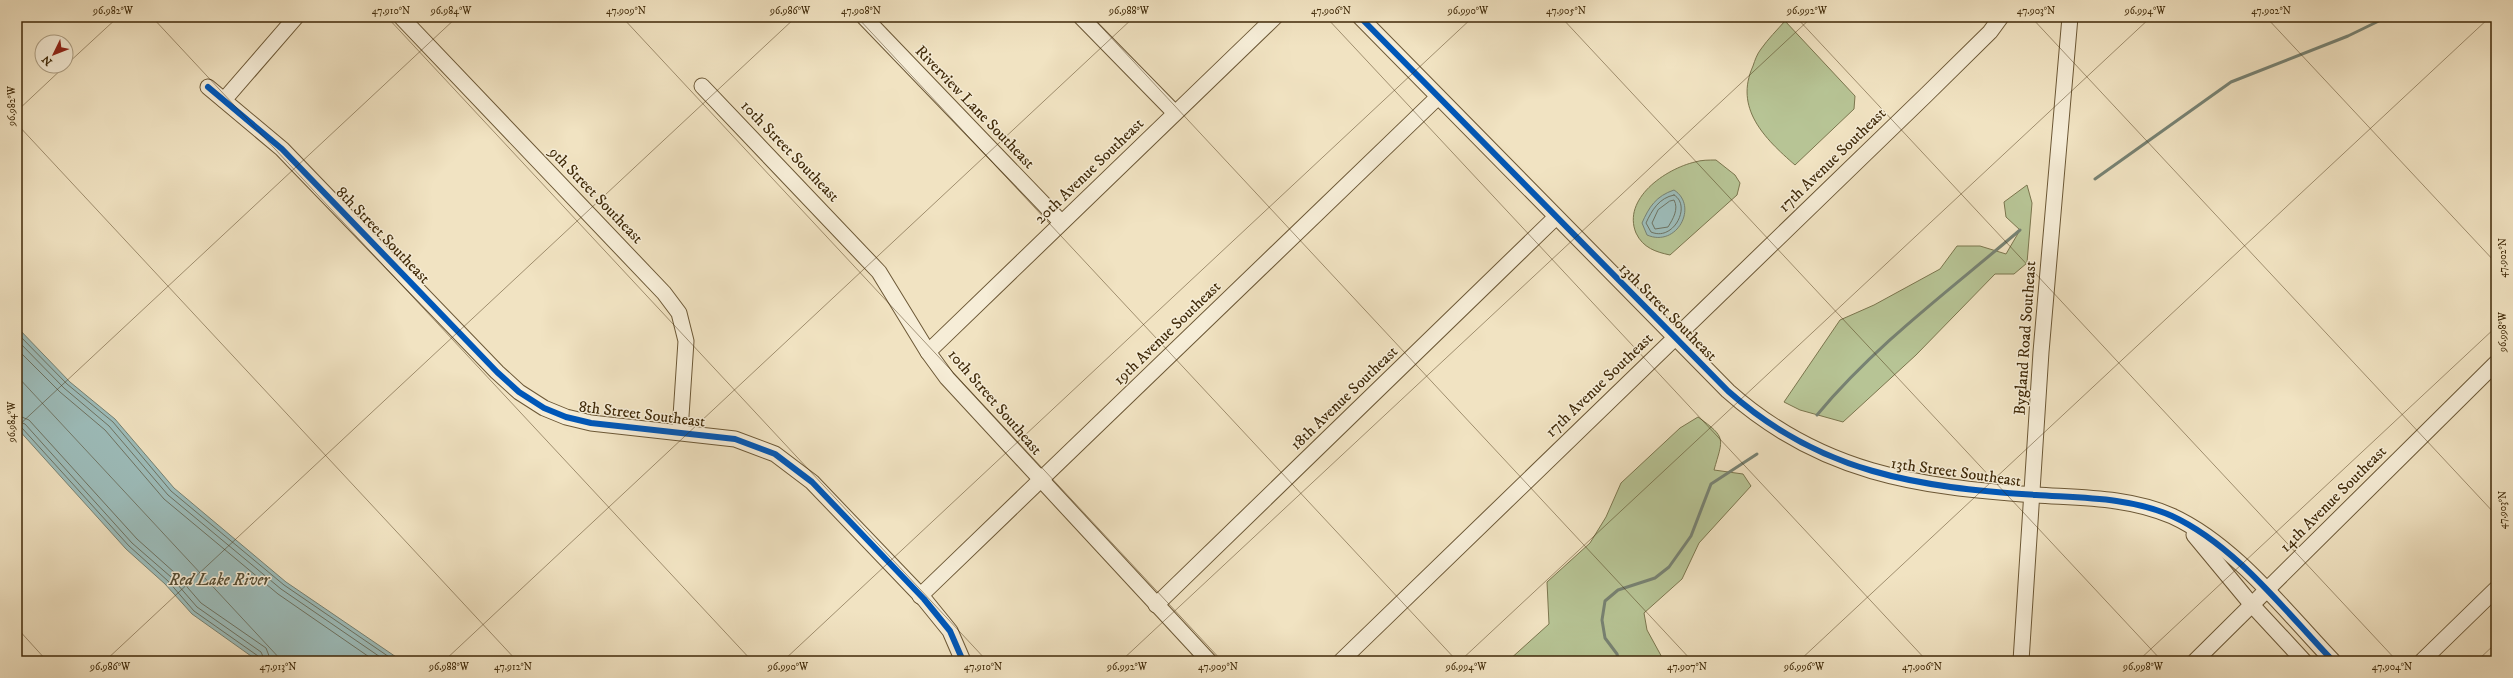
<svg xmlns="http://www.w3.org/2000/svg" width="2513" height="678" font-family="'IM FELL DW Pica',serif">
<style>
.green{fill:#b7c495;stroke:#7b764e}
.water{fill:#9dbdbb;stroke:#778273}
.lines{fill:none;stroke-linecap:round;stroke-linejoin:round}
.shore{stroke:#6e7362;stroke-width:1}
.stream{stroke:#778273;stroke-width:3}
.minor-casing{stroke:#6c5836;stroke-width:17}
.minor{stroke:#f6edd7;stroke-width:15}
.cycleway-casing{stroke:#f6edd7;stroke-width:8}
.cycleway{stroke:#0057b8;stroke-width:6}
.ticks{fill:none;stroke:#3f2908;stroke-width:1;stroke-opacity:0.45}
.labels{text-anchor:middle;dominant-baseline:central;stroke-width:3;stroke-linejoin:round;paint-order:stroke}
.street-label{font-size:16px;fill:#3f2908;stroke:#f6edd7}
.water-label{font-size:17px;font-style:italic;fill:#564e35;stroke:#f6edd7}
.neatline{fill:none;stroke:#3f2908;stroke-width:1.5}
.ticks-label{font-size:10px;text-anchor:middle;fill:#3f2908}
</style>
<rect width="100%" height="100%" fill="#f1e3c2"/>
<filter id="stains"><feTurbulence type="fractalNoise" baseFrequency=".005" numOctaves="4"/><feColorMatrix values="0 0 0 0 .2 0 0 0 0 .09 0 0 0 0 .02 0 0 0 .5 -.17"/></filter>
<radialGradient id="worn" r=".72"><stop offset=".6" stop-color="#630" stop-opacity="0"/><stop offset="1" stop-color="#630" stop-opacity=".3"/></radialGradient>
<g class="green">
<path d="M 1785,21 L 1855,96 L 1854,109 L 1795,165 C 1764,138 1734,108 1753,66 C 1755,60 1757,54 1761,49 C 1768,39 1777,30 1785,21 Z"/>
<path d="M 1716,160 L 1735,175 L 1740,183 L 1737,195 L 1670,255 C 1656,252 1643,248 1636,233 C 1622,199 1665,169 1695,162 C 1701,160 1709,160 1716,160 Z"/>
<path d="M 2027,185 L 2032,203 L 2027,263 L 2014,274 L 1995,274 L 1916,355 L 1843,422 L 1800,410 L 1784,402 L 1840,320 L 1874,305 L 1940,269 L 1957,246 L 1980,246 L 2006,254 L 2020,230 L 2006,217 L 2004,202 Z"/>
<path d="M 1698,417 C 1727,438 1723,438 1714,470 L 1743,474 L 1751,486 L 1699,543 L 1682,579 L 1644,613 L 1647,630 L 1664,661 L 1508,661 L 1549,624 L 1547,582 L 1590,543 L 1606,517 L 1621,483 L 1680,428 Z"/>
</g>
<g class="water">
<path d="M 1674,190 C 1699,206 1677,248 1647,235 L 1642,223 C 1649,207 1656,196 1674,190 Z"/>
<path d="M 17,327 L 70,382 L 115,419 L 174,488 L 286,582 L 402,661 L 258,661 L 192,614 L 165,584 L 126,549 L 17,428 Z"/>
</g>
<g class="lines">
<g class="shore">
<path d="M 1674,195 C 1692,205 1674,242 1651,232 L 1646,223 C 1652,210 1659,198 1674,195 Z"/>
<path d="M 1670,201 L 1674,200 C 1679,209 1673,219 1668,227 L 1655,229 L 1652,223 L 1658,210 Z"/>
<path d="M 17,333 L 67,384 L 113,422 L 171,491 L 284,585 L 395,661"/>
<path d="M 17,340 L 64,388 L 109,426 L 168,495 L 281,589 L 386,661"/>
<path d="M 17,349 L 60,392 L 105,430 L 164,499 L 278,594 L 375,661"/>
<path d="M 17,415 L 29,420 L 137,539 L 175,573 L 201,603 L 266,648 L 271,661"/>
<path d="M 17,421 L 25,424 L 132,543 L 171,577 L 197,607 L 261,652 L 265,661"/>
<path d="M 17,426 L 22,428 L 129,546 L 168,581 L 194,611 L 258,656 L 260,661"/>
</g>
<g class="stream">
<path d="M 2095,179 L 2231,82 L 2348,36 L 2387,17"/>
<path d="M 1817,415 C 1876,344 1950,290 2020,230"/>
<path d="M 1619,661 L 1617,654 L 1605,638 L 1602,620 L 1605,601 L 1618,590 L 1655,578 L 1669,567 L 1691,536 L 1711,484 L 1757,454"/>
</g>
<g class="minor-casing">
<g id="minor">
<path d="M 401,17 L 664,293 L 679,313 L 686,341 L 680,431"/>
<path d="M 864,17 L 1061,222"/>
<path d="M 1081,17 L 1175,113"/>
<path d="M 1360,17 L 1728,391 C 1820,473 1917,487 2036,495 C 2081,498 2129,497 2172,516 C 2235,545 2285,611 2333,661"/>
<path d="M 702,86 L 879,272 L 928,352 L 947,378 L 1209,661"/>
<path d="M 208,87 L 282,149 L 497,372 L 519,392 L 544,408 L 566,417 L 591,423 L 735,439 L 775,454 L 812,482 L 924,599 L 950,631 L 963,661"/>
<path d="M 224,100 L 296,17"/>
<path d="M 928,352 L 1275,17"/>
<path d="M 2194,535 L 2252,605 L 2304,661"/>
<path d="M 920,596 L 1438,97"/>
<path d="M 1156,605 L 1556,217"/>
<path d="M 1341,661 L 1926,95 L 1990,32 L 2001,17"/>
<path d="M 2021,661 L 2041,352 L 2070,17"/>
<path d="M 2195,661 L 2496,363"/>
<path d="M 2422,661 L 2496,589"/>
</g>
</g>
<use href="#minor" class="minor"/>
<g class="cycleway-casing">
<g id="cycleway">
<path d="M 1360,17 L 1728,391 C 1820,473 1917,487 2036,495 C 2081,498 2129,497 2172,516 C 2235,545 2285,611 2333,661"/>
<path d="M 208,87 L 282,149 L 497,372 L 519,392 L 544,408 L 566,417 L 591,423 L 735,439 L 775,454 L 812,482 L 924,599 L 950,631 L 963,661"/>
</g>
</g>
<use href="#cycleway" class="cycleway"/>
</g>
<path class="ticks" d="M 152,17 L 752,661M 387,17 L 987,661M 622,17 L 1222,661M 857,17 L 1457,661M 1092,17 L 1692,661M 1326,17 L 1927,661M 1561,17 L 2162,661M 1796,17 L 2397,661M 2031,17 L 2496,515M 2266,17 L 2496,263M 66,65 L 118,17M 17,111 L 65,66M 17,124 L 517,661M 17,376 L 282,661M 17,427 L 457,17M 17,628 L 47,661M 105,661 L 796,17M 444,661 L 1134,17M 783,661 L 1473,17M 1121,661 L 1812,17M 1460,661 L 2151,17M 1799,661 L 2490,17M 2138,661 L 2496,327M 2477,661 L 2496,643"/>
<g class="labels">
<g class="street-label">
<text transform="translate(975 107) rotate(46)">Riverview Lane Southeast</text>
<text transform="translate(790 151) rotate(46)">10th Street Southeast</text>
<text transform="translate(1832 160) rotate(-44)">17th Avenue Southeast</text>
<text transform="translate(1089 171) rotate(-44)">20th Avenue Southeast</text>
<text transform="translate(596 195) rotate(46)">9th Street Southeast</text>
<text transform="translate(383 235) rotate(46)">8th Street Southeast</text>
<text transform="translate(1668 312) rotate(45)">13th Street Southeast</text>
<text transform="translate(1167 333) rotate(-44)">19th Avenue Southeast</text>
<text transform="translate(2025 338) rotate(-86)">Bygland Road Southeast</text>
<text transform="translate(1599 385) rotate(-44)">17th Avenue Southeast</text>
<text transform="translate(1344 398) rotate(-44)">18th Avenue Southeast</text>
<text transform="translate(995 402) rotate(49)">10th Street Southeast</text>
<text transform="translate(642 414) rotate(7)">8th Street Southeast</text>
<text transform="translate(1956 472) rotate(8)">13th Street Southeast</text>
<text transform="translate(2333 499) rotate(-45)">14th Avenue Southeast</text>
</g>
<g class="water-label">
<text x="219" y="580">Red Lake River</text>
</g>
</g>
<rect width="2513" height="678" fill="none" stroke="#f1e3c2" stroke-width="44"/>
<g transform="translate(54 54) rotate(227)"><circle r="19" fill="#f6edd7" stroke="#ad9f84"/>
<path d="M0-3L7 15L0 10L-7 15Z" fill="#8f2418"/>
<text y="-6" font-size="11" font-weight="bold" text-anchor="middle" fill="#3f2908">N</text>
</g>
<rect x="22" y="22" width="2469" height="634" class="neatline"/>
<g class="ticks-label">
<text x="113" y="14">96.982°W</text>
<text x="391" y="14">47.910°N</text>
<text x="451" y="14">96.984°W</text>
<text x="626" y="14">47.909°N</text>
<text x="790" y="14">96.986°W</text>
<text x="861" y="14">47.908°N</text>
<text x="1129" y="14">96.988°W</text>
<text x="1331" y="14">47.906°N</text>
<text x="1468" y="14">96.990°W</text>
<text x="1566" y="14">47.905°N</text>
<text x="1807" y="14">96.992°W</text>
<text x="2036" y="14">47.903°N</text>
<text x="2145" y="14">96.994°W</text>
<text x="2271" y="14">47.902°N</text>
<text transform="translate(11 106) rotate(-90)" y="4">96.982°W</text>
<text transform="translate(2502 258) rotate(-90)" y="4">47.902°N</text>
<text transform="translate(2502 332) rotate(-90)" y="4">96.998°W</text>
<text transform="translate(11 422) rotate(-90)" y="4">96.984°W</text>
<text transform="translate(2502 510) rotate(-90)" y="4">47.903°N</text>
<text x="110" y="670">96.986°W</text>
<text x="278" y="670">47.913°N</text>
<text x="449" y="670">96.988°W</text>
<text x="513" y="670">47.912°N</text>
<text x="788" y="670">96.990°W</text>
<text x="983" y="670">47.910°N</text>
<text x="1127" y="670">96.992°W</text>
<text x="1218" y="670">47.909°N</text>
<text x="1466" y="670">96.994°W</text>
<text x="1687" y="670">47.907°N</text>
<text x="1804" y="670">96.996°W</text>
<text x="1922" y="670">47.906°N</text>
<text x="2143" y="670">96.998°W</text>
<text x="2392" y="670">47.904°N</text>
</g>
<rect width="100%" height="100%" filter="url(#stains)"/>
<rect width="100%" height="100%" fill="url(#worn)"/>
</svg>
